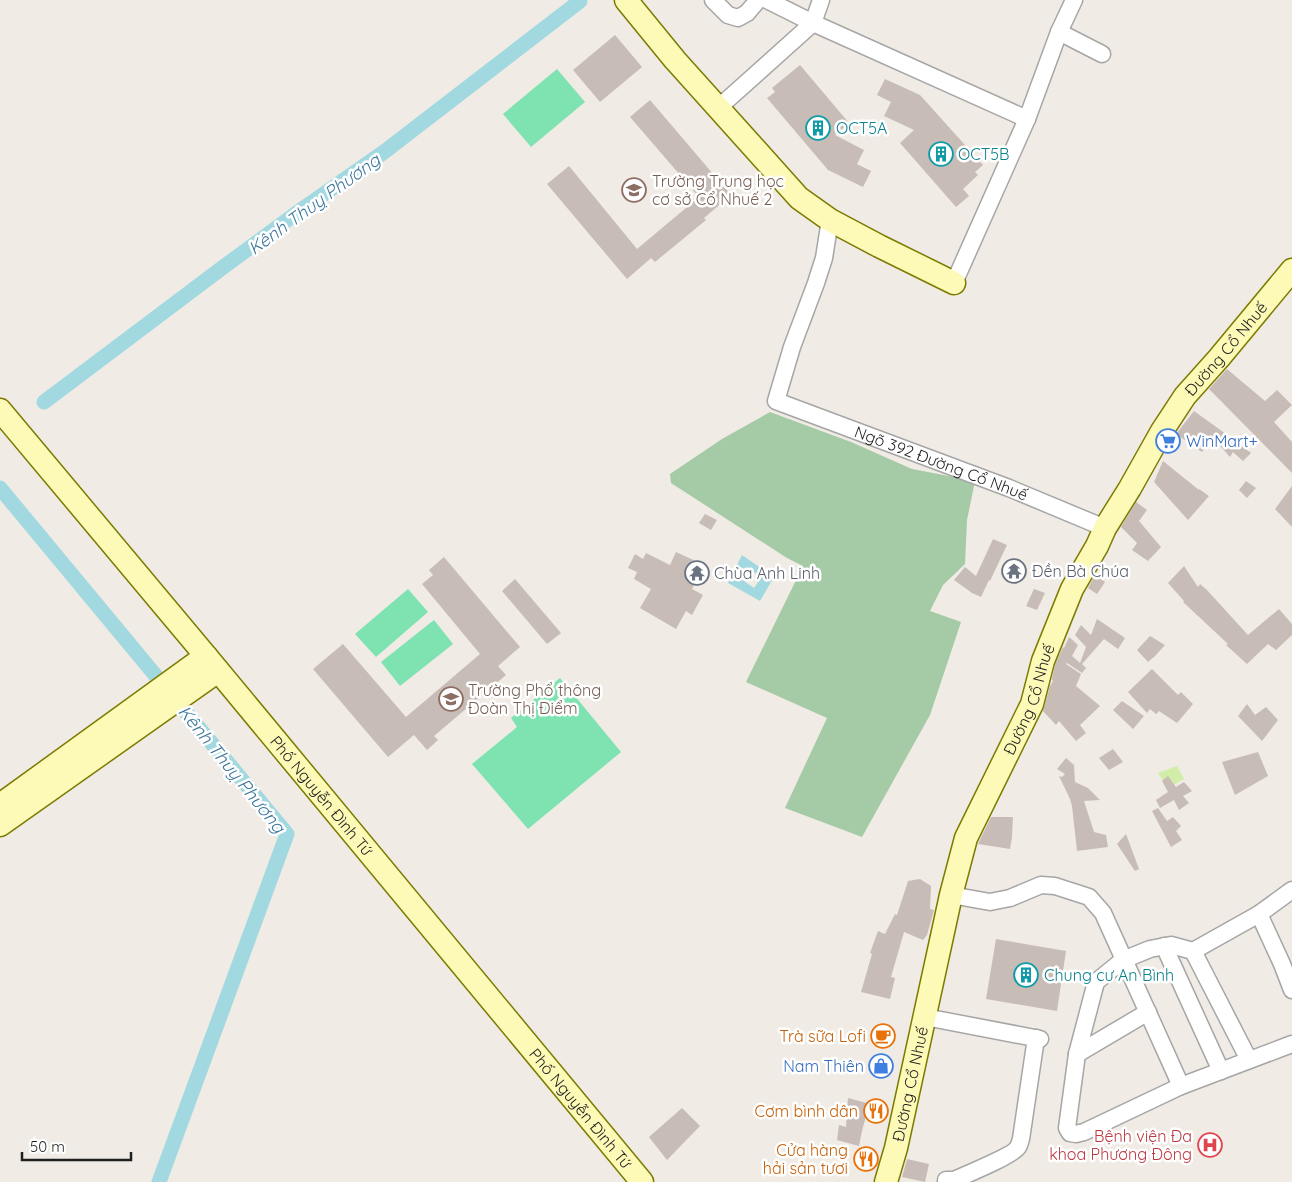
<svg xmlns="http://www.w3.org/2000/svg" width="1292" height="1182" font-family="Quicksand,sans-serif">
<style>
.grass{fill:#d1eda8}
.cemetery{fill:#a4caa6}
.pitch{fill:#7ee3b1}
.water{fill:#a2d9e0;fill-rule:evenodd}
.lines{fill:none;stroke-linecap:round;stroke-linejoin:round}
.canal{stroke:#a2d9e0;stroke-width:15}
.building{fill:#c8bcb7}
.street-casing{stroke:#a6a6a6;stroke-width:19}
.secondary-casing{stroke:#7b7b00;stroke-width:25}
.street{stroke:#fff;stroke-width:16}
.secondary{stroke:#fdf9b6;stroke-width:22}
.labels{text-anchor:middle;dominant-baseline:central;stroke-width:5;stroke-linejoin:round;paint-order:stroke}
.culture-label{font-size:16px;fill:#0d838f;stroke:#fff;text-anchor:start}
.education-label{font-size:16px;fill:#785e54;stroke:#fff;text-anchor:start}
.street-label{font-size:16px;fill:#1f1f1f;stroke:#fff}
.shop-label{font-size:16px;fill:#366cbe;stroke:#fff;text-anchor:start}
.worship-label{font-size:16px;fill:#5b616d;stroke:#fff;text-anchor:start}
.food-label{font-size:16px;fill:#c56008;stroke:#fff;text-anchor:end}
.health-label{font-size:16px;fill:#be3a42;stroke:#fff;text-anchor:end}
.water-label{font-size:18px;font-style:italic;fill:#3e779c;stroke:#fff}
</style>
<rect width="100%" height="100%" fill="#f0ebe4"/>
<path class="grass" d="M 1177,766 L 1184,779 L 1168,788 L 1158,773 Z"/>
<path class="cemetery" d="M 770,412 L 851,442 L 912,469 L 975,481 L 967,520 L 965,564 L 943,585 L 930,611 L 961,622 L 930,715 L 862,837 L 785,808 L 827,718 L 746,682 L 803,566 L 787,558 L 671,483 L 670,474 L 722,439 Z"/>
<g class="pitch">
<path d="M 557,69 L 585,102 L 531,147 L 503,114 Z"/>
<path d="M 408,589 L 428,612 L 376,657 L 355,634 Z"/>
<path d="M 434,620 L 453,644 L 400,686 L 381,662 Z"/>
<path d="M 560,678 L 621,752 L 528,829 L 472,764 L 517,727 L 511,718 Z"/>
</g>
<path class="water" d="M 742,555 L 774,577 L 760,601 L 728,583 ZM 749,569 L 760,576 L 760,579 L 754,588 L 741,579 Z"/>
<g class="lines">
<g class="canal">
<path d="M 44,402 L 222,268 L 294,215 L 384,152 L 580,1"/>
<path d="M 0,488 L 287,834 L 159,1182"/>
</g>
</g>
<g class="building">
<path d="M 615,35 L 642,67 L 600,102 L 573,70 Z"/>
<path d="M 800,65 L 849,123 L 835,135 L 864,150 L 857,164 L 871,171 L 863,187 L 828,170 L 767,98 L 775,92 L 772,88 Z"/>
<path d="M 885,79 L 920,95 L 983,165 L 975,172 L 978,175 L 963,189 L 969,196 L 956,207 L 900,143 L 914,130 L 884,116 L 891,102 L 877,95 Z"/>
<path d="M 650,100 L 731,195 L 704,218 L 706,220 L 655,262 L 651,258 L 627,279 L 547,184 L 569,166 L 637,249 L 699,197 L 630,117 Z"/>
<path d="M 1227,369 L 1265,401 L 1277,390 L 1292,405 L 1274,422 L 1292,442 L 1292,473 L 1209,389 Z"/>
<path d="M 1194,411 L 1219,429 L 1251,453 L 1243,461 L 1233,452 L 1230,457 L 1213,438 L 1202,452 L 1176,434 Z"/>
<path d="M 1163,461 L 1199,490 L 1199,489 L 1209,496 L 1188,520 L 1154,482 Z"/>
<path d="M 1246,481 L 1256,488 L 1247,498 L 1239,490 Z"/>
<path d="M 1292,486 L 1292,527 L 1275,509 Z"/>
<path d="M 1136,502 L 1147,510 L 1139,521 L 1161,547 L 1148,561 L 1132,550 L 1137,543 L 1121,527 Z"/>
<path d="M 705,514 L 717,520 L 711,530 L 699,523 Z"/>
<path d="M 993,539 L 1007,545 L 990,581 L 989,580 L 981,597 L 972,593 L 954,580 L 965,567 L 976,576 Z"/>
<path d="M 676,552 L 704,565 L 692,589 L 703,595 L 692,615 L 686,611 L 676,629 L 640,608 L 651,589 L 634,579 L 637,572 L 628,568 L 635,554 L 643,559 L 646,553 L 670,565 Z"/>
<path d="M 444,557 L 520,647 L 498,666 L 506,675 L 434,736 L 438,740 L 427,750 L 414,735 L 388,757 L 313,669 L 343,644 L 406,717 L 480,654 L 422,584 L 433,575 L 429,570 Z"/>
<path d="M 1184,566 L 1198,587 L 1200,584 L 1207,590 L 1248,635 L 1279,609 L 1292,624 L 1292,635 L 1276,650 L 1268,644 L 1247,664 L 1226,645 L 1228,644 L 1183,602 L 1184,601 L 1168,583 Z"/>
<path d="M 1095,575 L 1105,582 L 1097,594 L 1088,588 Z"/>
<path d="M 515,579 L 561,633 L 547,644 L 502,591 Z"/>
<path d="M 1034,589 L 1045,593 L 1037,610 L 1026,606 Z"/>
<path d="M 1097,619 L 1125,638 L 1118,649 L 1104,639 L 1082,664 L 1086,668 L 1082,673 L 1067,663 L 1066,664 L 1081,674 L 1076,686 L 1100,706 L 1080,725 L 1086,733 L 1076,741 L 1059,721 L 1056,725 L 1043,711 L 1050,686 L 1053,681 L 1052,679 L 1055,665 L 1063,647 L 1064,648 L 1069,637 L 1078,645 L 1072,656 L 1080,663 L 1086,647 L 1075,635 L 1081,625 L 1091,635 Z"/>
<path d="M 1150,636 L 1165,645 L 1155,656 L 1148,662 L 1137,650 Z"/>
<path d="M 1152,669 L 1178,695 L 1181,692 L 1193,704 L 1177,723 L 1159,711 L 1156,714 L 1150,709 L 1147,713 L 1128,692 Z"/>
<path d="M 1122,701 L 1144,716 L 1133,729 L 1113,710 Z"/>
<path d="M 1247,704 L 1255,715 L 1266,707 L 1278,720 L 1262,741 L 1238,716 Z"/>
<path d="M 1113,749 L 1123,762 L 1109,770 L 1099,758 Z"/>
<path d="M 1258,752 L 1268,776 L 1235,795 L 1222,762 Z"/>
<path d="M 1066,758 L 1074,765 L 1075,782 L 1088,788 L 1100,800 L 1084,801 L 1094,832 L 1106,835 L 1108,847 L 1077,851 L 1072,806 L 1070,799 L 1059,776 L 1062,777 L 1065,774 L 1057,769 Z"/>
<path d="M 1168,776 L 1176,787 L 1184,782 L 1192,791 L 1183,796 L 1189,803 L 1179,810 L 1174,800 L 1160,808 L 1156,800 L 1168,792 L 1162,781 Z"/>
<path d="M 1158,808 L 1167,821 L 1173,817 L 1181,826 L 1176,831 L 1182,840 L 1171,847 L 1152,811 Z"/>
<path d="M 991,817 L 1013,817 L 1012,837 L 1010,849 L 978,844 Z"/>
<path d="M 1126,834 L 1139,869 L 1135,871 L 1117,844 Z"/>
<path d="M 920,879 L 931,886 L 930,909 L 934,910 L 927,935 L 923,940 L 904,932 L 891,977 L 895,978 L 890,999 L 861,992 L 872,954 L 870,953 L 878,931 L 885,934 L 895,914 L 897,915 L 908,881 Z"/>
<path d="M 996,939 L 1066,951 L 1057,1011 L 986,999 Z"/>
<path d="M 848,1098 L 867,1103 L 865,1120 L 862,1131 L 859,1146 L 837,1140 L 839,1125 L 846,1127 Z"/>
<path d="M 682,1108 L 700,1126 L 667,1160 L 649,1137 Z"/>
<path d="M 907,1159 L 929,1164 L 925,1182 L 902,1177 Z"/>
</g>
<g class="lines">
<g class="street-casing">
<g id="street">
<path d="M 713,0 L 728,15 L 738,18 L 747,13 L 758,0"/>
<path d="M 767,0 L 813,23 L 1027,119"/>
<path d="M 1059,32 L 1102,54"/>
<path d="M 717,109 L 813,23 L 821,0"/>
<path id="s1" d="M 830,220 L 824,258 L 816,283 L 792,347 L 776,401 L 1009,488 L 1105,528"/>
<path d="M 954,283 L 1027,119 L 1059,32 L 1074,0"/>
<path d="M 1292,890 L 1259,914 L 1193,951 L 1171,945 L 1150,949 L 1123,960 L 1096,982 L 1077,1054 L 1067,1128 L 1070,1133 L 1076,1134 L 1084,1132 L 1181,1086 L 1292,1044"/>
<path d="M 951,895 L 990,902 L 1010,898 L 1041,885 L 1055,886 L 1089,897 L 1103,913 L 1181,1086"/>
<path d="M 1259,914 L 1282,964 L 1292,990"/>
<path d="M 1164,946 L 1221,1071"/>
<path d="M 1193,951 L 1249,1060"/>
<path d="M 925,1017 L 1040,1039"/>
<path d="M 1077,1054 L 1148,1012"/>
<path d="M 946,1180 L 954,1180 C 965,1175 1014,1155 1018,1147 C 1020,1144 1020,1141 1021,1139 L 1036,1038"/>
</g>
</g>
<g class="secondary-casing">
<g id="secondary">
<path d="M 626,0 L 675,60 L 799,198 L 830,220 L 879,246 L 954,283"/>
<path id="s2" d="M 0,410 L 206,656 L 642,1182"/>
<path d="M 0,805 L 206,656"/>
<path d="M 0,825 L 218,671"/>
<path id="s3" d="M 886,1182 L 896,1148 L 951,895 L 966,838 L 1032,704 L 1043,661 L 1072,589 L 1097,546 L 1105,528 L 1130,488 L 1162,431 L 1185,396 L 1219,358 L 1292,270"/>
</g>
</g>
<use href="#street" class="street"/>
<use href="#secondary" class="secondary"/>
</g>
<defs>
<g id="building-ring" transform="scale(1.25)"><circle r="9.5" fill="#fff" stroke="#0f9aa8" stroke-width="1.5"/><path d="M-4-6H4V6H1V3H-1V6H-4ZM-2.5-4.3h1.7v1.8h-1.7ZM.8-4.3h1.7v1.8H.8ZM-2.5-1h1.7V.8h-1.7ZM.8-1h1.7V.8H.8Z" fill="#0f9aa8"/></g>
<g id="school-ring" transform="scale(1.25)"><circle r="9.5" fill="#fff" stroke="#8d6e63" stroke-width="1.5"/><path d="M0-5L7-2L0 1L-7-2ZM-4 1L0 2.5L4 1V4Q0 6-4 4Z" fill="#8d6e63"/></g>
<g id="supermarket-ring" transform="scale(1.25)"><circle r="9.5" fill="#fff" stroke="#3f7fe0" stroke-width="1.5"/><path d="M-6-5.5h2.5l.6 2H6L4.5 2H-2.5L-4.4-4H-6ZM-1.5 3.2a1.3 1.3 0 1 0 .1 0ZM3 3.2a1.3 1.3 0 1 0 .1 0Z" fill="#3f7fe0"/></g>
<g id="temple-ring" transform="scale(1.25)"><circle r="9.5" fill="#fff" stroke="#6b7280" stroke-width="1.5"/><path d="M0-6L5-2H3V0L6.5 2.5H4V6H1.5V3h-3V6H-4V2.5H-6.5L-3 0V-2H-5Z" fill="#6b7280"/></g>
<g id="cafe-ring" transform="scale(1.25)"><circle r="9.5" fill="#fff" stroke="#e8710a" stroke-width="1.5"/><path d="M-5.5-4.5H6V0H3Q3 3.5 0 3.5H-2.5Q-5.5 3.5-5.5 0ZM3-3.2v2h1.7v-2ZM-6 4.5H4V6H-6Z" fill="#e8710a"/></g>
<g id="shop-ring" transform="scale(1.25)"><circle r="9.5" fill="#fff" stroke="#3f7fe0" stroke-width="1.5"/><path d="M-5-2.5h2.3a2.7 3.5 0 0 1 5.4 0H5L5.5 6h-11ZM-1.5-2.5h3a1.5 2.3 0 0 0-3 0Z" fill="#3f7fe0"/></g>
<g id="restaurant-ring" transform="scale(1.25)"><circle r="9.5" fill="#fff" stroke="#e8710a" stroke-width="1.5"/><path d="M-5-6h1v4h1v-4h1v4h1v-4h1v5L-1.5 .5V6h-2V.5L-5-1ZM5-6V6H3V1.5H1.5Q1.5-4 5-6Z" fill="#e8710a"/></g>
<g id="hospital-ring" transform="scale(1.25)"><circle r="9.5" fill="#fff" stroke="#e0444e" stroke-width="1.5"/><path d="M-5-5h3v3.5h4V-5h3V5h-3V1.5h-4V5h-3Z" fill="#e0444e"/></g>
</defs>
<g fill-rule="evenodd">
<use href="#building-ring" x="818" y="128"/>
<use href="#building-ring" x="941" y="154"/>
<use href="#school-ring" x="634" y="190"/>
<use href="#supermarket-ring" x="1168" y="441"/>
<use href="#temple-ring" x="1014" y="571"/>
<use href="#temple-ring" x="697" y="573"/>
<use href="#school-ring" x="451" y="699"/>
<use href="#building-ring" x="1026" y="975"/>
<use href="#cafe-ring" x="883" y="1036"/>
<use href="#shop-ring" x="881" y="1066"/>
<use href="#restaurant-ring" x="876" y="1111"/>
<use href="#hospital-ring" x="1210" y="1145"/>
<use href="#restaurant-ring" x="866" y="1159"/>
</g>
<g class="labels">
<g class="culture-label">
<text x="836" y="128">OCT5A</text>
<text x="958" y="154">OCT5B</text>
<text x="1044" y="975">Chung cư An Bình</text>
</g>
<g class="education-label">
<text x="652" y="181">Trường Trung học<tspan x="652" dy="18">cơ sở Cổ Nhuế 2</tspan></text>
<text x="468" y="690">Trường Phổ thông<tspan x="468" dy="18">Đoàn Thị Điểm</tspan></text>
</g>
<g class="street-label">
<text stroke="none"><textPath href="#s3" startOffset="911">Đường Cổ Nhuế</textPath></text>
<text stroke="none"><textPath href="#s1" startOffset="366">Ngõ 392 Đường Cổ Nhuế</textPath></text>
<text stroke="none"><textPath href="#s3" startOffset="506">Đường Cổ Nhuế</textPath></text>
<text stroke="none"><textPath href="#s2" startOffset="502">Phố Nguyễn Đình Tứ</textPath></text>
<text stroke="none"><textPath href="#s3" startOffset="101">Đường Cổ Nhuế</textPath></text>
<text stroke="none"><textPath href="#s2" startOffset="908">Phố Nguyễn Đình Tứ</textPath></text>
</g>
<g class="shop-label">
<text x="1186" y="441">WinMart+</text>
<text x="864" y="1066" text-anchor="end">Nam Thiên</text>
</g>
<g class="worship-label">
<text x="1032" y="571">Đền Bà Chúa</text>
<text x="714" y="573">Chùa Anh Linh</text>
</g>
<g class="food-label">
<text x="866" y="1036">Trà sữa Lofi</text>
<text x="858" y="1111">Cơm bình dân</text>
<text x="848" y="1150">Cửa hàng<tspan x="848" dy="18">hải sản tươi</tspan></text>
</g>
<g class="health-label">
<text x="1192" y="1136">Bệnh viện Đa<tspan x="1192" dy="18">khoa Phương Đông</tspan></text>
</g>
<g class="water-label">
<text transform="translate(314 204) rotate(-36)">Kênh Thuỵ Phương</text>
<text transform="translate(232 769) rotate(51)">Kênh Thuỵ Phương</text>
</g>
</g>
<path d="M22 1152v8h109v-8" fill="none" stroke="#1f1f1f" stroke-width="2.5"/>
<text x="30" y="1152" font-size="15" fill="#1f1f1f" stroke="#ffffff" stroke-width="4" paint-order="stroke">50 m</text>
</svg>
